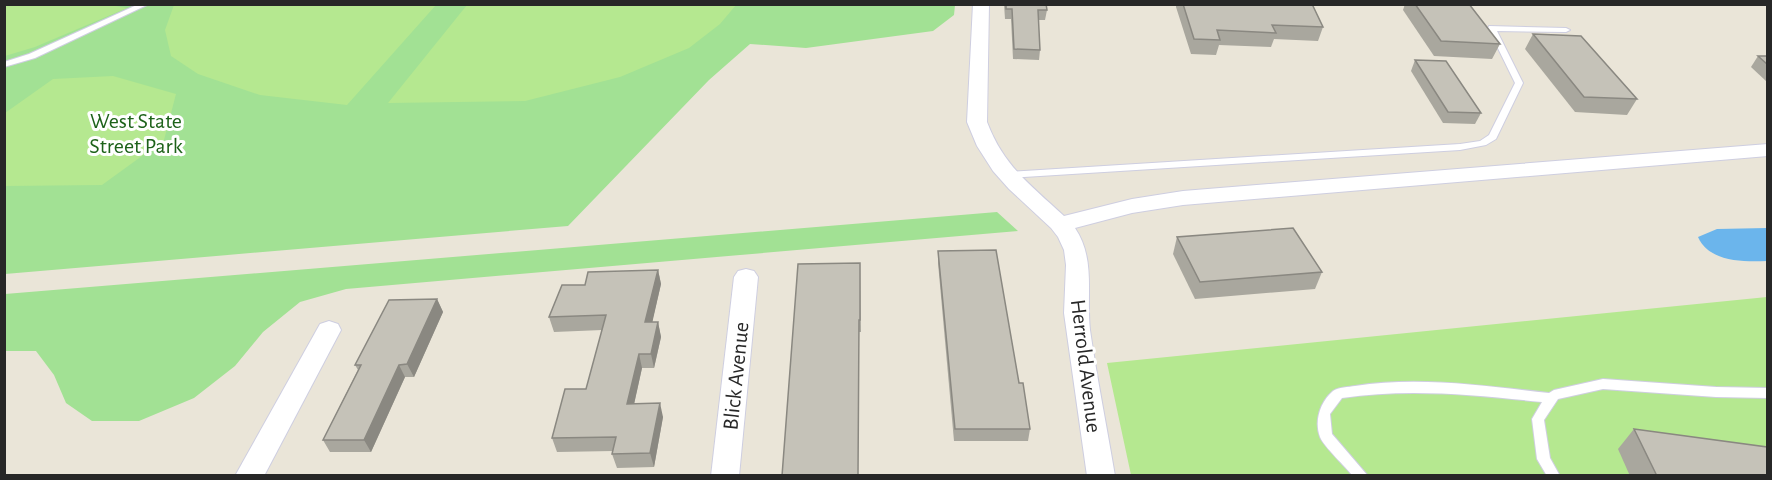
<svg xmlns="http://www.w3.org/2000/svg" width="1772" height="480" font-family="'Alegreya Sans',sans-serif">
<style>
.green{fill:#a2e194}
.pitch{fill:#b5e890}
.water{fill:#6bb5ec}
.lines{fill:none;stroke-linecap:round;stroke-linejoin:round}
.service-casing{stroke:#cecee0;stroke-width:2}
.minor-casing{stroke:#cecee0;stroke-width:2}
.service{fill:#fff;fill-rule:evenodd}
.minor{fill:#fff;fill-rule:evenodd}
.wall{fill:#a9a79e}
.shaded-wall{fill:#8a8881}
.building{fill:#c5c2b8;stroke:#8a8881;stroke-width:1.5}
.labels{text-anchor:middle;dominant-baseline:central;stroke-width:6;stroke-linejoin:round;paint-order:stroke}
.park-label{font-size:22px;fill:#1d621a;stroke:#fff}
.street-label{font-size:22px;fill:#272727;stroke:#fff}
</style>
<rect width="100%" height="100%" fill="#eae5d8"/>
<g class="green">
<path d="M 5,5 L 955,5 L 954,15 L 933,31 L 806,48 L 750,44 L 709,80 L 568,226 L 5,274 Z"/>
<path d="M 997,212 L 1018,231 L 346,289 L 300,302 L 263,332 L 235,366 L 194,398 L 139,421 L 92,421 L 66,403 L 54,375 L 36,351 L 5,351 L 5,294 Z"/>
</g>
<g class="pitch">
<path d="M 110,5 L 127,8 L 35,47 L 5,56 L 5,5 Z"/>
<path d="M 174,5 L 174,4 L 436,5 L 347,105 L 260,95 L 198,74 L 171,56 L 165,30 Z"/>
<path d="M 467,5 L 467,4 L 736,5 L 720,24 L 689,48 L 620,77 L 525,101 L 388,103 Z"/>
<path d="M 113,76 L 176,94 L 164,140 L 102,185 L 5,186 L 5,113 L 53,79 Z"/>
<path d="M 1767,297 L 1767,475 L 1131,475 L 1107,363 Z"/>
</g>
<path class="water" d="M 1767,228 L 1767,261 C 1743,262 1709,262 1698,237 L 1717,229 Z"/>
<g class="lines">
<g class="service-casing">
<g id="service">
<path d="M 139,4 L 149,4 L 35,58 L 4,67 L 4,62 L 29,54 Z"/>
<path d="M 1489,26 L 1566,28 L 1570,30 L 1566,32 L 1497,31 L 1523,83 L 1496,139 L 1486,145 L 1460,150 L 1007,178 L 1002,175 L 1007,172 L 1460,144 L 1480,141 L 1489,135 L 1515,83 L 1488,28 Z"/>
<path d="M 1603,379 L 1716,387 L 1768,388 L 1768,398 L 1716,397 L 1603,389 L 1558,399 L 1544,420 L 1550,458 L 1560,476 L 1547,476 L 1537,459 L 1532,419 L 1542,402 C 1475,395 1409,388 1342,398 L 1330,414 L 1332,434 L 1368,476 L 1353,476 C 1346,467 1324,447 1320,437 C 1314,421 1320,402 1333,391 C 1338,387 1349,387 1355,386 C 1419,376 1485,386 1549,393 L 1554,390 Z"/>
</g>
</g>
<g class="minor-casing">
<g id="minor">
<path d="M 973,4 L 989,4 L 987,122 C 1004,167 1031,185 1064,216 L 1132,199 L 1183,191 L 1768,144 L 1768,156 L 1183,205 L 1132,213 L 1075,228 C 1096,259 1086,295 1090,330 C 1097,379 1107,427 1115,476 L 1087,476 L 1064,313 L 1066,265 L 1064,250 L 1058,237 L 1051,228 L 1009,189 L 993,171 L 977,146 L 967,122 Z"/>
<path d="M 746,269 L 754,271 L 758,277 L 739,476 L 711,476 L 734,277 L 738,271 Z"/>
<path d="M 329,321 L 338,324 L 341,330 L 264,476 L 235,476 L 320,324 Z"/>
</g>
</g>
<use href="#service" class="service"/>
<use href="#minor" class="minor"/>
</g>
<g class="wall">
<path d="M 1004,4 L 1046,4 L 1047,10 L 1045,20 L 1038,20 L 1040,50 L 1039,60 L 1013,59 L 1011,19 L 1005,19 Z"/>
<path d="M 1176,4 L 1312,4 L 1323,27 L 1318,41 L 1274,39 L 1271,47 L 1219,45 L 1216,55 L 1191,54 L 1176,7 Z"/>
<path d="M 1405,4 L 1469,4 L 1500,44 L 1492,59 L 1434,56 L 1403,10 Z"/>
<path d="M 1533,34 L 1637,99 L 1627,115 L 1575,112 L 1525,49 Z"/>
<path d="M 1758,56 L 1767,56 L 1767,82 L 1751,67 Z"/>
<path d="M 1415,60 L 1481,113 L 1475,124 L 1443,123 L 1411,71 Z"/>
<path d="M 1177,237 L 1322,272 L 1315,289 L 1195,299 L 1173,254 Z"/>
<path d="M 938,251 L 1019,383 L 1030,429 L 1028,441 L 954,441 L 938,263 Z"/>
<path d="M 860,263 L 861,332 L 859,332 L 798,264 Z"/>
<path d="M 658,270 L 661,284 L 652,322 L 658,322 L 661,337 L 654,368 L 642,368 L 634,404 L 663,417 L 654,467 L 617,468 L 612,454 L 613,451 L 557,452 L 552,438 L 586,389 L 602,330 L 554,332 L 549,317 Z"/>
<path d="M 437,299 L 443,312 L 414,377 L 405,377 L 371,452 L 330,452 L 323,440 L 358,370 L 355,365 Z"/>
<path d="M 1634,429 L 1767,476 L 1630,476 L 1618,449 Z"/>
</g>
<g class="shaded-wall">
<path d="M 658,270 L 661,284 L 649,337 L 645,322 Z"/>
<path d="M 437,299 L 443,312 L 414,377 L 407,364 Z"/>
<path d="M 658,322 L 661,337 L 654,368 L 651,354 Z"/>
<path d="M 639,354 L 642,368 L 631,418 L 627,404 Z"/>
<path d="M 399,365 L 405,377 L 371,452 L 364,440 Z"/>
<path d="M 660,403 L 663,417 L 654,467 L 650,453 Z"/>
</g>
<g class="building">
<path d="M 1006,4 L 1046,4 L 1047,10 L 1038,10 L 1040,50 L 1014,49 L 1012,9 L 1006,9 Z"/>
<path d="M 1183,4 L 1312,4 L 1323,27 L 1272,25 L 1276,33 L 1217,30 L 1220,40 L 1194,39 Z"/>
<path d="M 1415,4 L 1469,4 L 1500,44 L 1441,41 Z"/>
<path d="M 1533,34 L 1581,36 L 1637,99 L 1584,97 Z"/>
<path d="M 1758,56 L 1767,56 L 1767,64 Z"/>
<path d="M 1415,60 L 1446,61 L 1481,113 L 1448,112 Z"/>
<path d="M 1293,228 L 1322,272 L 1200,282 L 1177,237 Z"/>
<path d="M 996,250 L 1019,383 L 1023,383 L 1030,429 L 955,429 L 938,251 Z"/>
<path d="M 860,263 L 860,320 L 859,320 L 858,476 L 782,476 L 798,264 Z"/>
<path d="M 658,270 L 645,322 L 658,322 L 651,354 L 639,354 L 627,404 L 660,403 L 650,453 L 612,454 L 616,437 L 552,438 L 565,389 L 586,389 L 606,315 L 549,317 L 562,285 L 585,285 L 588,272 Z"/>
<path d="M 437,299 L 407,364 L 399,365 L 364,440 L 323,440 L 361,365 L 355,365 L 389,300 Z"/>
<path d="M 1634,429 L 1767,447 L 1767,476 L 1657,476 Z"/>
</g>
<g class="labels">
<g class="park-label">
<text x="136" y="121">West State<tspan x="136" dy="25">Street Park</tspan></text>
</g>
<g class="street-label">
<text transform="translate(1086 366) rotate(83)">Herrold Avenue</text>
<text transform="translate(736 376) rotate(-84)">Blick Avenue</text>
</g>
</g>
<rect width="1772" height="480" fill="none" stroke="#272727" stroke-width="12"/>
</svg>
